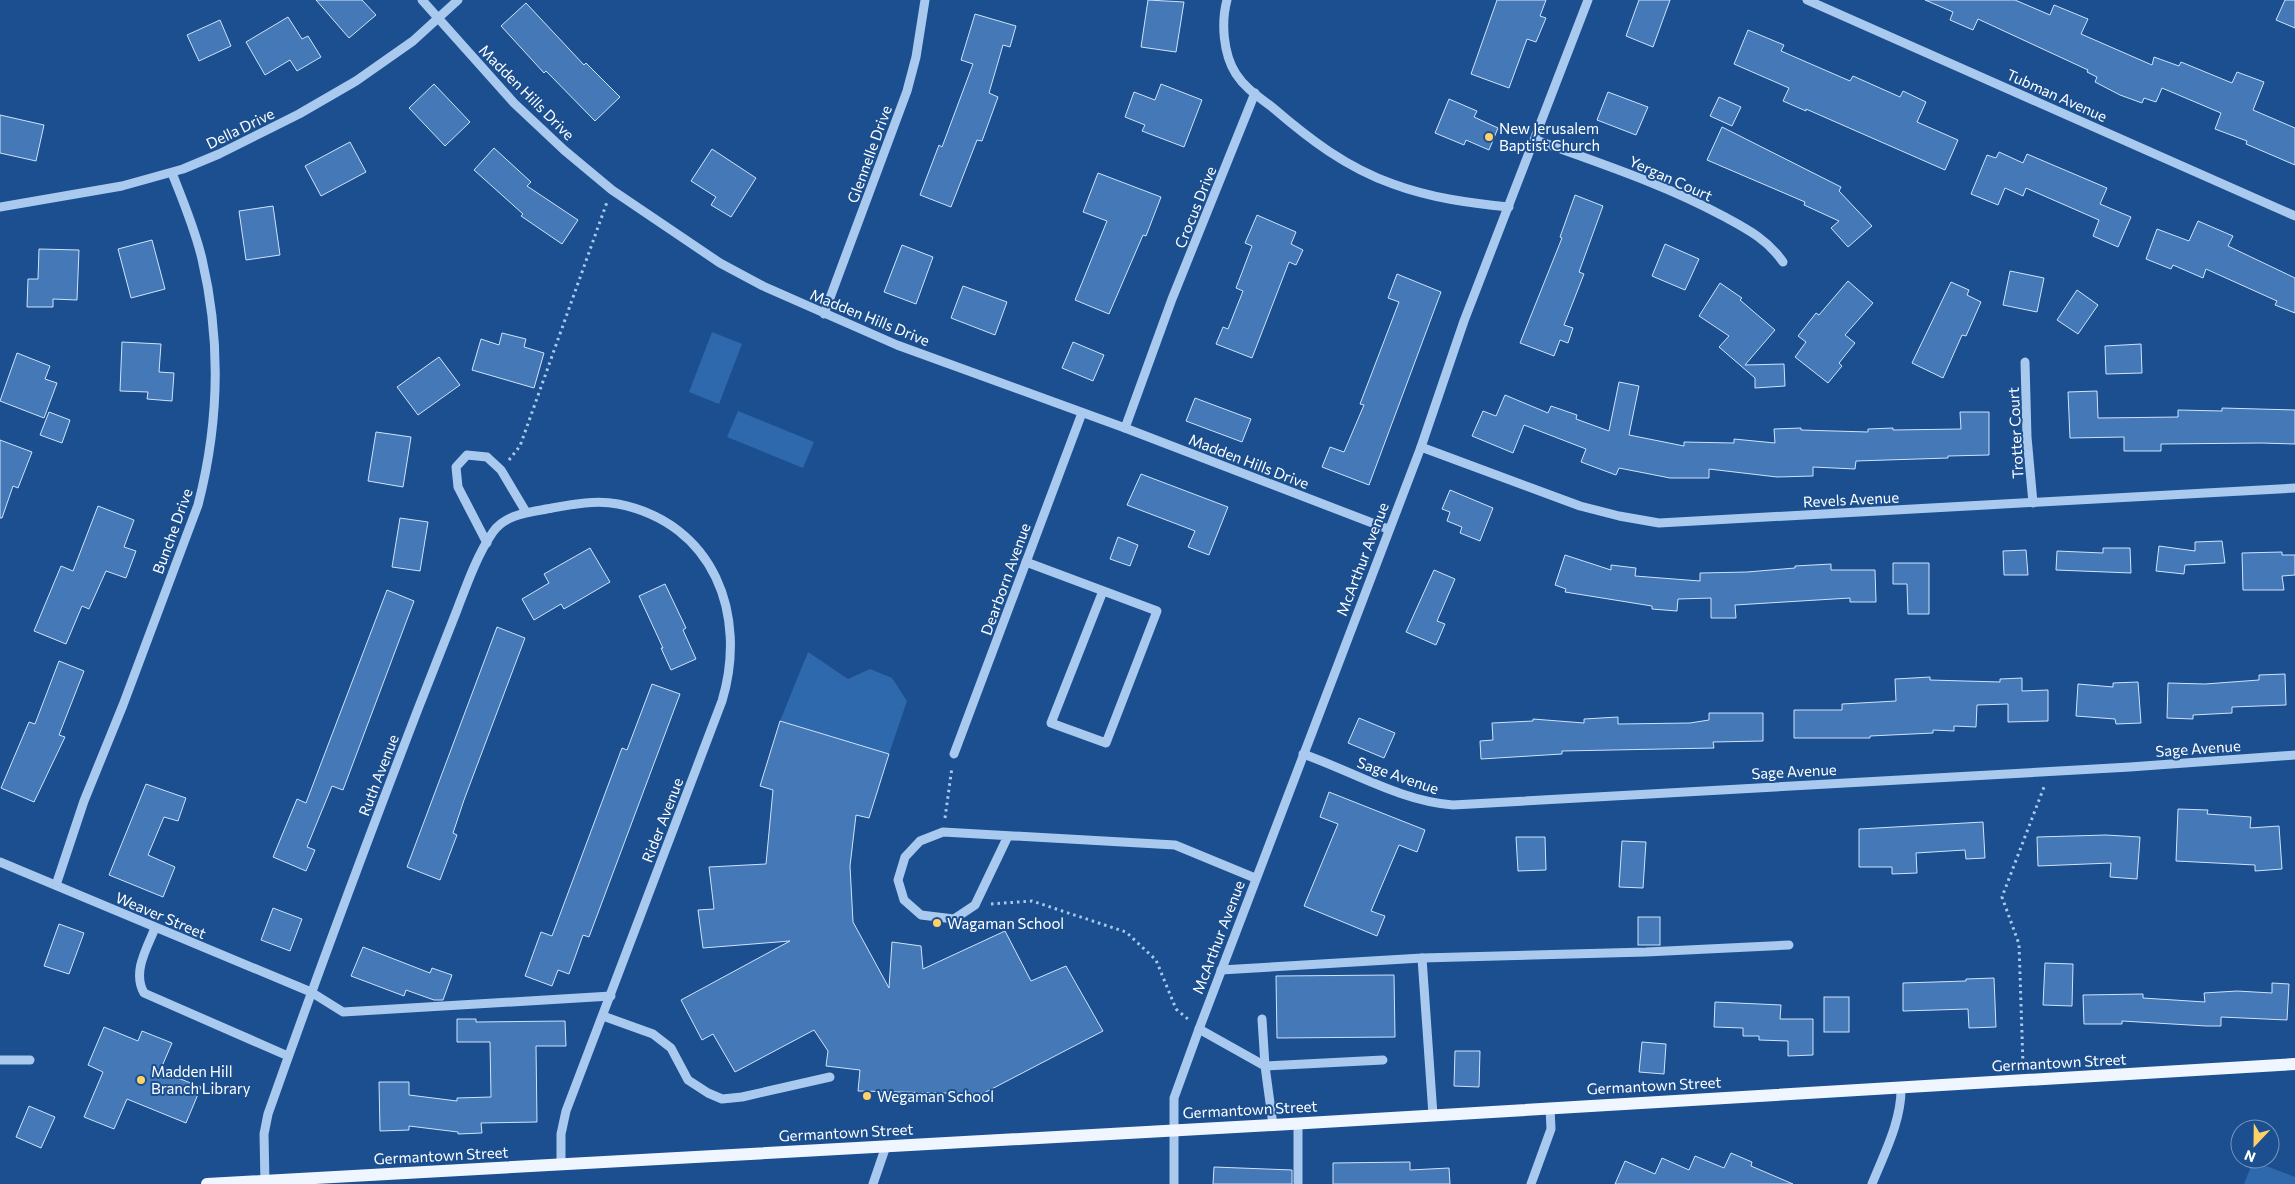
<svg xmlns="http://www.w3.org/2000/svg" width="2295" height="1184" font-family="Commissioner,sans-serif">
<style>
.green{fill:#2e69ad}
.building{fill:#4478b7;stroke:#cfe3fa}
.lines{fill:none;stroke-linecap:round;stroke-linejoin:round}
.path{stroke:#a9c9ee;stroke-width:3;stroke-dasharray:2.5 4;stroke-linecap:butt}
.minor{stroke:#a9c9ee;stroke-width:9}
.major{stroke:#f0f6ff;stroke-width:12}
.poi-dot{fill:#ffd166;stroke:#1b4f8f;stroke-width:2}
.labels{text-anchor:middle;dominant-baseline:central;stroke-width:4;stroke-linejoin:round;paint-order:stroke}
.street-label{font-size:15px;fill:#fff;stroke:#1b4f8f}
.poi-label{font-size:15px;fill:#fff;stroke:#1b4f8f;text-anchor:start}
</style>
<rect width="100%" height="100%" fill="#1b4f8f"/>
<g class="green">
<path d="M 712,332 L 742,344 L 719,404 L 689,392 Z"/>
<path d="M 738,411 L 814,442 L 803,468 L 727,437 Z"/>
<path d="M 808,652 L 848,679 L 870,669 L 892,678 L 907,701 L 889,754 L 780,721 Z"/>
<path d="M 2253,1161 L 2295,1177 L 2295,1184 L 2244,1184 Z"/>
</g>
<g class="building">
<path d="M 316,0 L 362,0 L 376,15 L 349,38 Z"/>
<path d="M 1148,0 L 1184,2 L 1176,52 L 1141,47 Z"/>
<path d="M 1497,0 L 1546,0 L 1540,16 L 1546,18 L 1536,42 L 1527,39 L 1509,88 L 1471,74 Z"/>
<path d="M 1639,0 L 1670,0 L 1653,47 L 1626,36 Z"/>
<path d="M 1925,0 L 2015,0 L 2050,15 L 2054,5 L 2088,19 L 2081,34 L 2152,65 L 2154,57 L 2179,66 L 2181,62 L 2232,83 L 2237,72 L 2264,82 L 2253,110 L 2295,128 L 2295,165 L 2246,144 L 2247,141 L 2215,129 L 2221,113 L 2162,88 L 2156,102 L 2144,98 L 2142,103 L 2120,95 L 2095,82 L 2097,77 L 2087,72 L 2088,70 L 1978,19 L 1973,30 L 1950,20 L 1953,12 Z"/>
<path d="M 2285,0 L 2295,0 L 2295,28 L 2276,20 Z"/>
<path d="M 526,3 L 584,65 L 586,63 L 620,97 L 595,121 L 546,71 L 544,73 L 501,26 Z"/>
<path d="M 975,14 L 1016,26 L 1010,47 L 1003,45 L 989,93 L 998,97 L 982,141 L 977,140 L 951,207 L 920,195 L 939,145 L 942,147 L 973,64 L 961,60 Z"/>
<path d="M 288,17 L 302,39 L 308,36 L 321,57 L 297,71 L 290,60 L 265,75 L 246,42 Z"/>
<path d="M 220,20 L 231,46 L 199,61 L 187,35 Z"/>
<path d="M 1748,30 L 1784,45 L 1781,51 L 1850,81 L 1853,76 L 1900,97 L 1903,91 L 1926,102 L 1917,122 L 1958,140 L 1945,170 L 1806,109 L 1806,111 L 1783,101 L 1789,88 L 1734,64 Z"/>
<path d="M 434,84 L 470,122 L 445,146 L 409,108 Z"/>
<path d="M 1161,84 L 1202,100 L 1184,147 L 1142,131 L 1145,125 L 1125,117 L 1134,92 L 1155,100 Z"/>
<path d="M 1608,92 L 1648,107 L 1636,135 L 1597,120 Z"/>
<path d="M 1719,97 L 1741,107 L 1732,126 L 1710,116 Z"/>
<path d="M 1449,99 L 1477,111 L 1474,117 L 1498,128 L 1489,150 L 1466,140 L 1464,145 L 1435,133 Z"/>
<path d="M 0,115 L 44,125 L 36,161 L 0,153 Z"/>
<path d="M 1722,127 L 1841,187 L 1839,191 L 1872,226 L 1848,247 L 1831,228 L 1839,221 L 1804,205 L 1805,202 L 1707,160 Z"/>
<path d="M 350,142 L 366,172 L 321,196 L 305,166 Z"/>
<path d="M 494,148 L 531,182 L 527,186 L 578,220 L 562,244 L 521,216 L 523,214 L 474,170 Z"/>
<path d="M 712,149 L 756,178 L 731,217 L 711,205 L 716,197 L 691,181 Z"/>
<path d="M 1999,152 L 2023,163 L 2027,154 L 2107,188 L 2100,204 L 2131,217 L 2118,247 L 2093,236 L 2099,220 L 2026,188 L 2023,196 L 2005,188 L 1998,205 L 1971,194 L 1987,155 L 1996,158 Z"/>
<path d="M 1098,173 L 1161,197 L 1146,236 L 1143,235 L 1109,314 L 1075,300 L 1107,221 L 1083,212 Z"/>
<path d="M 1575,195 L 1603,206 L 1579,272 L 1584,274 L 1564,325 L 1573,328 L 1568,343 L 1560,340 L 1554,356 L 1520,343 L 1562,238 L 1560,237 Z"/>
<path d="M 273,206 L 280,255 L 246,260 L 239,211 Z"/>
<path d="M 1257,215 L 1296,232 L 1291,244 L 1303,250 L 1296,265 L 1289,262 L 1252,358 L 1216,344 L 1223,327 L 1228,329 L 1243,291 L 1236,288 L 1252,246 L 1245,243 Z"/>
<path d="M 2198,221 L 2233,236 L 2228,246 L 2295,278 L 2295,313 L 2275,305 L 2277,301 L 2206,269 L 2203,278 L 2173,265 L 2171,269 L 2146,259 L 2157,229 L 2189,241 Z"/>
<path d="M 152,240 L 165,289 L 131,298 L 118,249 Z"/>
<path d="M 1665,244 L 1699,259 L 1685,290 L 1652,276 Z"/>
<path d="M 902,245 L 933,257 L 916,304 L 884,292 Z"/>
<path d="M 39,249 L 79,250 L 77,300 L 53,299 L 53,307 L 27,307 L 28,279 L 38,279 Z"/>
<path d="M 2010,271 L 2044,278 L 2037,312 L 2003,305 Z"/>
<path d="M 1397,274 L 1441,292 L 1369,485 L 1322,467 L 1330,447 L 1344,452 L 1364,405 L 1360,404 L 1399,302 L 1388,298 Z"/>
<path d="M 1848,281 L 1873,303 L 1845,335 L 1855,343 L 1839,363 L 1842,366 L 1828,383 L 1795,357 L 1806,342 L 1798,336 L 1816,313 L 1819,315 Z"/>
<path d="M 1951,282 L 1969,290 L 1967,295 L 1981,302 L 1966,336 L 1962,335 L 1943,378 L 1912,363 Z"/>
<path d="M 1720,283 L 1742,298 L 1740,300 L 1775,330 L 1745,365 L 1784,364 L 1785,386 L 1755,388 L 1755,378 L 1719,347 L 1729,336 L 1699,316 Z"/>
<path d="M 963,286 L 1007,302 L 995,335 L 951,318 Z"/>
<path d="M 2077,290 L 2098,305 L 2078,334 L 2057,320 Z"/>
<path d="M 502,333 L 526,339 L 524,347 L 544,353 L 534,388 L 472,370 L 481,339 L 499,345 Z"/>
<path d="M 122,342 L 161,344 L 159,372 L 174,373 L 172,401 L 147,399 L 148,392 L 120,391 Z"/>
<path d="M 1073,342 L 1104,355 L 1093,381 L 1062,368 Z"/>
<path d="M 2141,344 L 2142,373 L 2106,374 L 2105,346 Z"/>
<path d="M 17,353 L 50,366 L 45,379 L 57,383 L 44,418 L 0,401 Z"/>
<path d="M 439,357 L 460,385 L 418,415 L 397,387 Z"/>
<path d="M 1619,382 L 1639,386 L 1629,435 L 1684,446 L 1684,442 L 1734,443 L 1734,439 L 1775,443 L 1774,429 L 1801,428 L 1801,430 L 1868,432 L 1868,429 L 1893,428 L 1893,430 L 1961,429 L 1960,412 L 1989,412 L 1989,455 L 1948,456 L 1948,458 L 1856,461 L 1855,469 L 1813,467 L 1813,476 L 1777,477 L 1709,469 L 1709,478 L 1670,478 L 1619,468 L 1616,475 L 1581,462 L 1586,449 L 1524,425 L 1513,453 L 1472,436 L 1483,411 L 1496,416 L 1505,395 L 1548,413 L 1551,406 L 1577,415 L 1576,419 L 1609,431 Z"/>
<path d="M 2097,391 L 2098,418 L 2178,417 L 2178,410 L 2222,411 L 2222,408 L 2295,410 L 2295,444 L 2261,443 L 2161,444 L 2161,451 L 2124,451 L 2124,437 L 2070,438 L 2068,392 Z"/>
<path d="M 1195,398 L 1251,419 L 1242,442 L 1186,421 Z"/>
<path d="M 49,412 L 70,420 L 62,443 L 40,435 Z"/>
<path d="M 376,432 L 411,437 L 403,487 L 368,481 Z"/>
<path d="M 0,440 L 32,452 L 18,488 L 13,486 L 2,518 L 0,518 Z"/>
<path d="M 1141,474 L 1228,507 L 1209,555 L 1188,547 L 1195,531 L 1127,505 Z"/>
<path d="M 1450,490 L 1493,508 L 1480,541 L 1460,533 L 1462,527 L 1447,521 L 1450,512 L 1442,509 Z"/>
<path d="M 98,506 L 134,520 L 124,547 L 136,551 L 126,578 L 106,571 L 89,609 L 82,606 L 66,644 L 34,631 L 61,566 L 73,571 Z"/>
<path d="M 400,518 L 428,522 L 420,571 L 392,567 Z"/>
<path d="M 1118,537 L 1138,545 L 1130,566 L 1110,559 Z"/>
<path d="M 2222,541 L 2225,563 L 2185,565 L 2184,574 L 2156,571 L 2159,546 L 2195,551 L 2195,542 Z"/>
<path d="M 590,548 L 610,582 L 564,609 L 561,604 L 534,620 L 522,599 L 549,583 L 544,574 Z"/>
<path d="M 2103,548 L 2130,548 L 2131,573 L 2056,570 L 2057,551 L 2103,553 Z"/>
<path d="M 2026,550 L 2028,575 L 2004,575 L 2003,551 Z"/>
<path d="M 2282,552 L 2282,555 L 2295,555 L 2295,575 L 2282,576 L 2284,590 L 2243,590 L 2242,553 Z"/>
<path d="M 1565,555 L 1611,570 L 1611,565 L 1636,568 L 1635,576 L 1700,581 L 1700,573 L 1747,572 L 1795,568 L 1795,566 L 1831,564 L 1831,570 L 1875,570 L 1876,602 L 1850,602 L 1850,598 L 1735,605 L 1736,618 L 1711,618 L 1711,598 L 1678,599 L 1677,611 L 1652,609 L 1652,606 L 1565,592 L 1566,589 L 1555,585 Z"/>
<path d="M 1893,563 L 1929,563 L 1929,614 L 1908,614 L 1907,584 L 1893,584 Z"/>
<path d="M 1434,570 L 1455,579 L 1437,621 L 1445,624 L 1436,645 L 1406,632 Z"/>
<path d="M 665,584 L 686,628 L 683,630 L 696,659 L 671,670 L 661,648 L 663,648 L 639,596 Z"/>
<path d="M 387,590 L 414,601 L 343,790 L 332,786 L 307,847 L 315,850 L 306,871 L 273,857 L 297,799 L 306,803 Z"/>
<path d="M 497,627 L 525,638 L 464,800 L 453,833 L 457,835 L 440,880 L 407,867 Z"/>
<path d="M 59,661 L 84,671 L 59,735 L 65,737 L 34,802 L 1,788 L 29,722 L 35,724 Z"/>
<path d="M 2285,674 L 2286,705 L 2232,707 L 2232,713 L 2193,715 L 2193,719 L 2167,718 L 2168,683 L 2205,684 L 2259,680 L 2259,675 Z"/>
<path d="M 1930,677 L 1930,680 L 2000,682 L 2000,679 L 2022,678 L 2022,691 L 2048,690 L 2048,721 L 2008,722 L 2008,704 L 1977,705 L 1976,727 L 1954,726 L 1954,731 L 1933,730 L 1933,733 L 1870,736 L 1870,738 L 1794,738 L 1794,710 L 1842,710 L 1842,704 L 1896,701 L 1895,679 Z"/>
<path d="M 2138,682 L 2141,723 L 2116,724 L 2115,719 L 2076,716 L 2078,684 L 2113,687 L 2113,683 Z"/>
<path d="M 652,684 L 680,694 L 589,937 L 583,935 L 569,974 L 558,970 L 552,986 L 525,976 L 541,932 L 552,936 L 622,748 L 627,750 Z"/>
<path d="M 1709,713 L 1763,713 L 1763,741 L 1713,742 L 1714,748 L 1562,751 L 1562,754 L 1481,759 L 1480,741 L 1493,740 L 1492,723 L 1533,721 L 1533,719 L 1584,723 L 1584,719 L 1618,717 L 1618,724 L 1690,723 L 1709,720 Z"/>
<path d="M 1359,718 L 1395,733 L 1384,758 L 1348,743 Z"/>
<path d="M 780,721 L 889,754 L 869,818 L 856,815 L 850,866 L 853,922 L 889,988 L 892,942 L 921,946 L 923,969 L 1005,931 L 1031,981 L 1066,966 L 1103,1031 L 982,1094 L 858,1091 L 860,1070 L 826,1066 L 828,1051 L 814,1030 L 735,1072 L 713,1034 L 702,1040 L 681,1000 L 790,941 L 703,948 L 698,910 L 714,909 L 709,867 L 766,864 L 773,790 L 760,786 Z"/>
<path d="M 146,784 L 186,798 L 178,821 L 164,817 L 148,855 L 175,867 L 163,897 L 109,875 Z"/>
<path d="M 1329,792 L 1425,830 L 1417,852 L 1399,845 L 1371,911 L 1385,916 L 1377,936 L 1304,906 L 1338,824 L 1320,817 Z"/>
<path d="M 2178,809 L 2208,810 L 2207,814 L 2251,817 L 2250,828 L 2279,826 L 2282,869 L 2255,871 L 2255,865 L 2176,861 Z"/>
<path d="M 1983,822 L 1985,858 L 1966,859 L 1965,850 L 1916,853 L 1917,873 L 1892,874 L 1892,867 L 1859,867 L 1859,829 Z"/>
<path d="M 2106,835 L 2140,837 L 2137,879 L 2110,877 L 2111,863 L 2038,866 L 2037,837 Z"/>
<path d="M 1516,837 L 1545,837 L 1546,870 L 1518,871 Z"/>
<path d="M 1622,841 L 1646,842 L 1643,888 L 1619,887 Z"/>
<path d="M 273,908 L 302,919 L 290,951 L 261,940 Z"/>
<rect x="1638" y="917" width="22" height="28"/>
<path d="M 59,924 L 84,933 L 69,974 L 44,966 Z"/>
<path d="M 363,947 L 430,973 L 432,968 L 452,975 L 443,1000 L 434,1000 L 406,990 L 404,996 L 351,976 Z"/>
<path d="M 2045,963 L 2073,964 L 2072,1006 L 2043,1005 Z"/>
<path d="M 1394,975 L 1395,1037 L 1277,1038 L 1276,976 Z"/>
<path d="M 1994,978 L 1996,1027 L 1969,1028 L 1968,1009 L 1903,1011 L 1903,983 L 1966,981 L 1966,979 Z"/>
<path d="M 2272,983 L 2289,984 L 2287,1020 L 2221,1017 L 2221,1026 L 2206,1026 L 2122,1021 L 2122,1024 L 2084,1024 L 2083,995 L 2143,994 L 2143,998 L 2205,1002 L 2204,993 L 2237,991 L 2272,993 Z"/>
<rect x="1824" y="997" width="25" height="35"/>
<path d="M 1715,1002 L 1781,1005 L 1780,1019 L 1813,1019 L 1813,1055 L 1788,1056 L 1788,1041 L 1759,1040 L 1759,1036 L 1743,1036 L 1743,1028 L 1714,1027 Z"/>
<path d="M 457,1019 L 476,1019 L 476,1022 L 565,1021 L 566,1046 L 536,1046 L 537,1122 L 481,1123 L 482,1133 L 458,1134 L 458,1132 L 409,1126 L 409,1130 L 380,1131 L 379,1082 L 409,1082 L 409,1095 L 457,1101 L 457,1098 L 491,1097 L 490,1042 L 457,1042 Z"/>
<path d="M 104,1027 L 138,1041 L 142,1031 L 172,1043 L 160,1071 L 201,1087 L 186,1123 L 127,1099 L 114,1129 L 84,1117 L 103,1072 L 88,1065 Z"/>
<path d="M 1642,1042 L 1666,1044 L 1664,1074 L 1639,1072 Z"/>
<path d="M 1455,1051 L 1480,1051 L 1479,1087 L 1454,1086 Z"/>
<path d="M 29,1106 L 55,1117 L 41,1148 L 16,1137 Z"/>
<path d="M 1731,1153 L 1752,1162 L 1751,1166 L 1793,1184 L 1615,1184 L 1625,1161 L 1655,1174 L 1662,1158 L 1689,1170 L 1695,1156 L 1724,1168 Z"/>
<path d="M 1410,1162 L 1410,1170 L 1449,1168 L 1450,1184 L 1333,1184 L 1333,1163 Z"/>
<path d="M 1214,1167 L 1292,1170 L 1292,1184 L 1213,1184 Z"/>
</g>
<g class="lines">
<g class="path">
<path d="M 509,460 L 520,446 L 607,202"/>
<path d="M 945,818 L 952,767"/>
<path d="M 991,904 L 1032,901 L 1126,932 L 1156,960 L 1176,1009 L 1189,1020"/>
<path d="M 2023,1065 L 2019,944 L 2002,897 L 2044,787"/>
</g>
<g class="minor">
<path d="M 422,0 L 514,103 L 564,150 L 612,190 L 720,263 L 763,286 L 897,345 L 1125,428 L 1388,529"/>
<path d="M 1227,0 C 1221,22 1223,54 1236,74 C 1245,88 1259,97 1272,107 C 1309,139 1347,168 1393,184 C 1431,198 1469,203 1509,207"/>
<path d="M 1807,0 L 2295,216"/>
<path d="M 1536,140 C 1599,163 1664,184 1723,216 C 1747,229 1767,239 1783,262"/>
<path d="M 0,207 L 122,186 L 183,169 L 219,154 L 299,114 L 356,81 L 413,41 L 458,0"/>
<path d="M 824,314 L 907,91 L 916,57 L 925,0"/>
<path d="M 2025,362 L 2027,437 L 2033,503"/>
<path d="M 1125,428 L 1172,299 L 1255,93"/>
<path d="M 1421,447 L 1580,506 L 1619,516 L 1659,523 L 2295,488"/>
<path d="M 487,543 L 458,487 L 456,467 L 467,455 L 487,457 L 501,470 L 526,512"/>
<path d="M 1026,562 L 1157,611 L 1106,743 L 1051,723 L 1103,591"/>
<path d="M 954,754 L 1082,413"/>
<path d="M 1303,754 C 1352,771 1400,801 1453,805 L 2130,767 L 2295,755"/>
<path d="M 1008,836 L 975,905 L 954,919 L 921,915 L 904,900 L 898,880 L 905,857 L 920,841 L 943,832 L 1175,845 L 1255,878"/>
<path d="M 0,862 L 311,992 L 343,1012 L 611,996"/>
<path d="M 56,885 L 84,801 L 123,705 L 198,505 C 219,424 221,340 202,259 C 195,229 183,201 172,173"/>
<path d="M 155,928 C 147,948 132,972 144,993 L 288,1056"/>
<path d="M 1422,958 L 1433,1115"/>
<path d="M 1221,970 L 1422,958 L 1646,952 L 1789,945"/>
<path d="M 603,1016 L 653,1034 L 671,1048 L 688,1080 L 708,1093 L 722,1099 L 742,1097 L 830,1077"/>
<path d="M 1262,1019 L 1265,1066 L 1383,1060"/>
<path d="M 1199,1029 L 1265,1066 L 1273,1125"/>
<path d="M 0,1060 L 30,1060"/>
<path d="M 1298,1123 L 1298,1184"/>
<path d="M 265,1184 L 264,1134 L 268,1114 C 316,978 366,844 418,709 C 431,676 444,643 457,610 C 467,584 477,555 493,532 C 506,513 533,512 552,508 C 574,504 596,500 618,504 C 714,523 748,615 722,701 L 566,1111 L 561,1134 L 561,1164"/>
<path d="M 873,1184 L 886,1146"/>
<path d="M 1174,1184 L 1174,1098 L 1199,1029 L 1421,447 L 1464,321 L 1588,0"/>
<path d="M 1531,1184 L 1551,1129 L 1550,1108"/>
<path d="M 1872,1184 C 1884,1154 1902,1120 1901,1087"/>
</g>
<path class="major" d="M 207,1184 L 1273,1125 L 2295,1064"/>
</g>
<g class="poi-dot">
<circle cx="1489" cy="137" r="5"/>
<circle cx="937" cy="923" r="5"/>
<circle cx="141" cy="1080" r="5"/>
<circle cx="867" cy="1096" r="5"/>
</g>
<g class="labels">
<g class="street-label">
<text transform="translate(527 92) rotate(45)">Madden Hills Drive</text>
<text transform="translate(2057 95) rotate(24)">Tubman Avenue</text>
<text transform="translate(240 128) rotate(-26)">Della Drive</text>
<text transform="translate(869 154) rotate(-70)">Glennelle Drive</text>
<text transform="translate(1671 178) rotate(24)">Yergan Court</text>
<text transform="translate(1195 207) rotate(-68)">Crocus Drive</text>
<text transform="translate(870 317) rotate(22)">Madden Hills Drive</text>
<text transform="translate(2015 433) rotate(-93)">Trotter Court</text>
<text transform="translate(1249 461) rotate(21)">Madden Hills Drive</text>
<text transform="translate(1851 499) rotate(-3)">Revels Avenue</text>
<text transform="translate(172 531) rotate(-70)">Bunche Drive</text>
<text transform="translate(1362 559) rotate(-69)">McArthur Avenue</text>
<text transform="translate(1005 579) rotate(-70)">Dearborn Avenue</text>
<text transform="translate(2198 748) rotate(-4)">Sage Avenue</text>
<text transform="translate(1794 771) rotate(-3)">Sage Avenue</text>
<text transform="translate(378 775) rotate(-69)">Ruth Avenue</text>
<text transform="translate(1398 775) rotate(19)">Sage Avenue</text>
<text transform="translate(662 820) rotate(-69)">Rider Avenue</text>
<text transform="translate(161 915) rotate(23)">Weaver Street</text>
<text transform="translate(1218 937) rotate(-69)">McArthur Avenue</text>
<text transform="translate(2059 1062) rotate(-3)">Germantown Street</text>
<text transform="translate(1654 1085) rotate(-3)">Germantown Street</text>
<text transform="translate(1250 1109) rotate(-3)">Germantown Street</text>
<text transform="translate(846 1132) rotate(-3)">Germantown Street</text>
<text transform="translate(441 1155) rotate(-3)">Germantown Street</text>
</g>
<g class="poi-label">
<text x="1499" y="128">New Jerusalem<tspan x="1499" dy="17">Baptist Church</tspan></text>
<text x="947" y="923">Wagaman School</text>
<text x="151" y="1071">Madden Hill<tspan x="151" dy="17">Branch Library</tspan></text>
<text x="877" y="1096">Wegaman School</text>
</g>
</g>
<g transform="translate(2255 1144) rotate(202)"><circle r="24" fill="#1b4f8f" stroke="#7695bc"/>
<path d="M0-4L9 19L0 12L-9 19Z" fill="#ffd166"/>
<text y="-8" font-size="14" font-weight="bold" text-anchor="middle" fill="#ffffff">N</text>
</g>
</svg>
